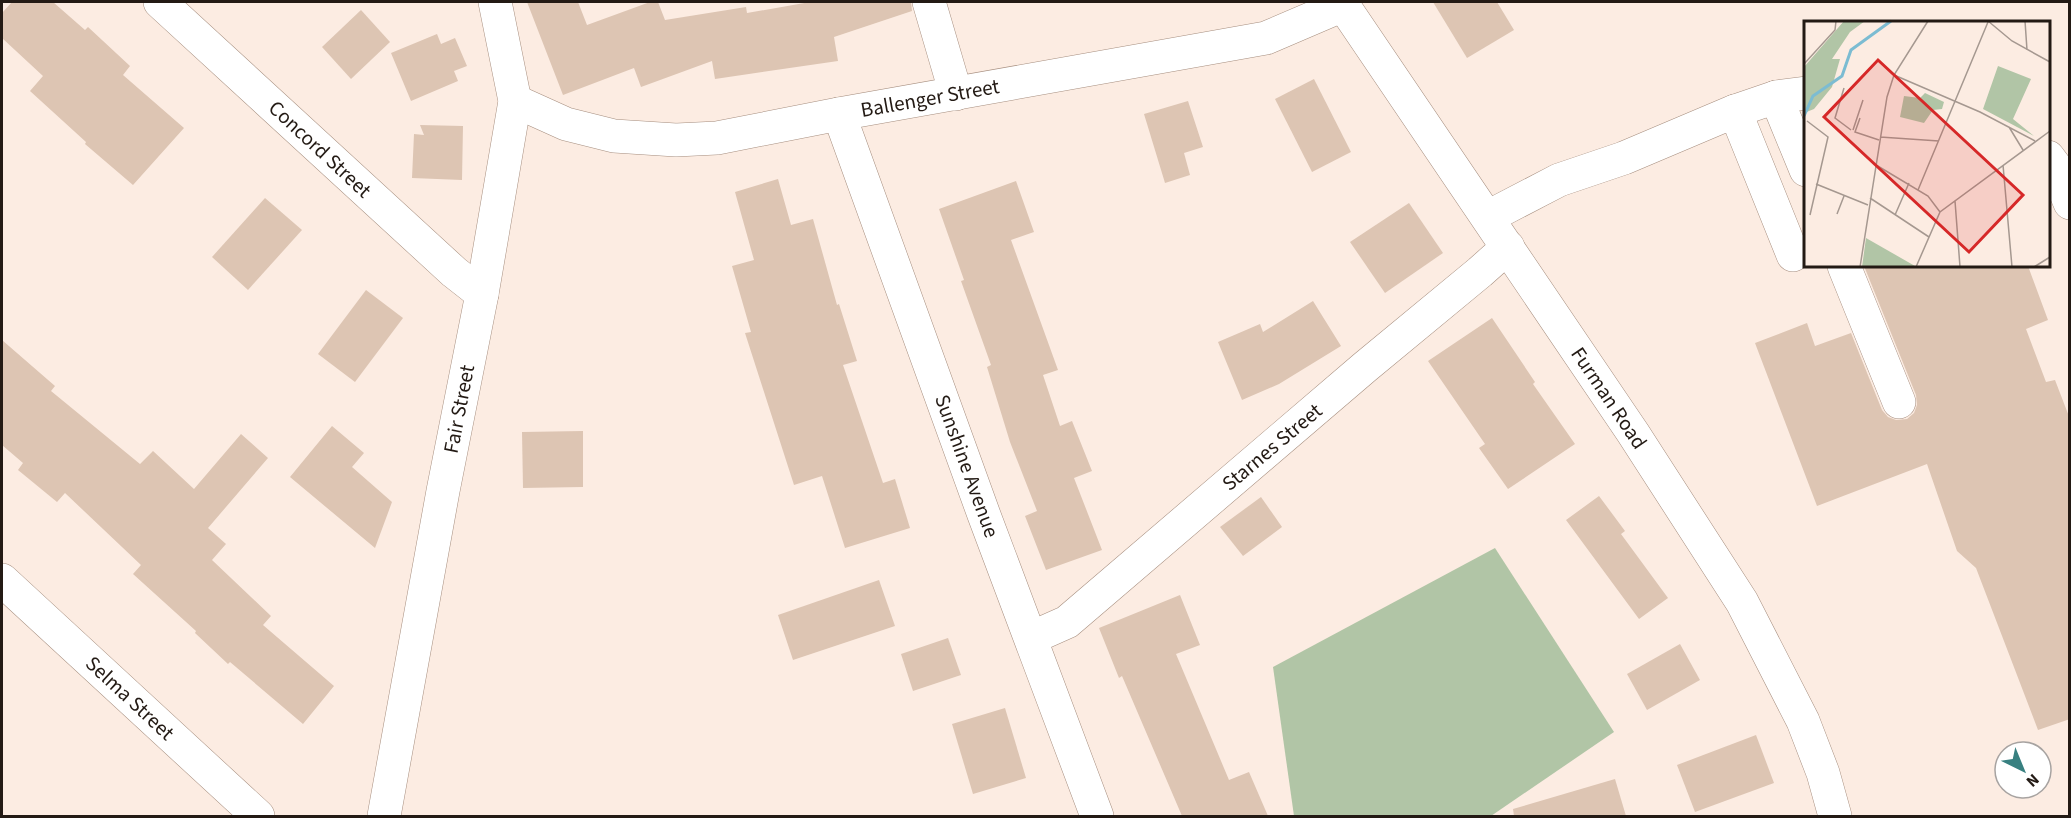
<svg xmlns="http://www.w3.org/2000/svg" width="2071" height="818" font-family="'Source Sans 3',sans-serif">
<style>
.green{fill:#b1c5a6}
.building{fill:#ddc5b3}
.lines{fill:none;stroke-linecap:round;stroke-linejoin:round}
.minor-casing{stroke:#a68e7f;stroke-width:34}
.minor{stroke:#fff;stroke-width:33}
.labels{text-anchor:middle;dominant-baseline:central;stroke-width:4.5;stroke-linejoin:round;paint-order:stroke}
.street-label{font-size:21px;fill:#231a14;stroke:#fff}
.inset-river{fill:none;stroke:#7cbcd2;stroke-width:3}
.inset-road{fill:none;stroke:#a59890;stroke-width:1.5}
.view{fill:#d62828;fill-opacity:0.15;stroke:#d62828;stroke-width:3}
.inset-edge{fill:none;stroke:#231a14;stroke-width:3}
</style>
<rect width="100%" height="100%" fill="#fcece2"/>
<path class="green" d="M 1495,548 L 1614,732 L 1491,816 L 1294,816 L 1273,667 Z"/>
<g class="building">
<path d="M 12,2 L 53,2 L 85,30 L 88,27 L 130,66 L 123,75 L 184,128 L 133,185 L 85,144 L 86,142 L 30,91 L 43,76 L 2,38 L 2,13 Z"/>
<path d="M 527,2 L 578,2 L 587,25 L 650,2 L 658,2 L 665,20 L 746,7 L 747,13 L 810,2 L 911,2 L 912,11 L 834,37 L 838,61 L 715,79 L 712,61 L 641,87 L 634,68 L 563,95 Z"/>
<path d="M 1433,2 L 1497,2 L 1514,30 L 1467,58 Z"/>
<path d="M 361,10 L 390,42 L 351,79 L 322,47 Z"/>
<path d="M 437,34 L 441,44 L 455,38 L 467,66 L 454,71 L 458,81 L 411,101 L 391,53 Z"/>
<path d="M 1314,79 L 1351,152 L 1312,172 L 1275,99 Z"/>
<path d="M 1188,101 L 1203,147 L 1184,153 L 1190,175 L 1165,183 L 1144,114 Z"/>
<path d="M 420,125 L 463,126 L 462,180 L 412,178 L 414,134 L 424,135 Z"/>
<path d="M 778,179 L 791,225 L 813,219 L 837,305 L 839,304 L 857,361 L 843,365 L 883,483 L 895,479 L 910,528 L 845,548 L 822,476 L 794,485 L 745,333 L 751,332 L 732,266 L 754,260 L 735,192 Z"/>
<path d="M 1016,181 L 1034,232 L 1011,240 L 1058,370 L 1043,375 L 1060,426 L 1072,421 L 1092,471 L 1074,478 L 1102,550 L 1046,570 L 1025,516 L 1037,511 L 1010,442 L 987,367 L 991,365 L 961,281 L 964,280 L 939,209 Z"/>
<path d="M 265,198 L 302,230 L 248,290 L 212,257 Z"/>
<path d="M 1409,203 L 1443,253 L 1385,293 L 1350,242 Z"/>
<path d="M 1864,266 L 2028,266 L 2048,320 L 2026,329 L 2046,382 L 2055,380 L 2070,419 L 2070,719 L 2038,730 L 1976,568 L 1957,551 L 1927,464 L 1817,506 L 1755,343 L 1807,323 L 1815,346 L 1851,333 L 1882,410 L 1888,417 L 1896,420 L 1907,419 L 1914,413 L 1917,405 L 1916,395 Z"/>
<path d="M 366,290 L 403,318 L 355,382 L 318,354 Z"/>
<path d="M 1313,301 L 1341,346 L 1279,384 L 1242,400 L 1218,342 L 1260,324 L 1263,332 Z"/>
<path d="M 1492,318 L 1535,382 L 1533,384 L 1575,444 L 1508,489 L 1479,448 L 1485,444 L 1428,361 Z"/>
<path d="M 2,340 L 55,386 L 51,391 L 140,464 L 153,451 L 194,489 L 241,434 L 268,458 L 208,528 L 226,544 L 212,560 L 271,616 L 263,625 L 334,686 L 303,724 L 230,662 L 228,664 L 195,633 L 196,631 L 133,574 L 141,565 L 65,493 L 57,502 L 18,470 L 23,463 L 2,445 Z"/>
<path d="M 332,426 L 364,453 L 352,467 L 392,502 L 375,548 L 290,477 Z"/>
<path d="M 583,431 L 583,487 L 523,488 L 522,432 Z"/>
<path d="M 1599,496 L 1625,531 L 1621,534 L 1668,598 L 1639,619 L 1566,520 Z"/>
<path d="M 1261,497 L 1282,527 L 1243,556 L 1220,527 Z"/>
<path d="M 879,580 L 895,626 L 793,660 L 778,615 Z"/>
<path d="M 1180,595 L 1200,645 L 1176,654 L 1229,780 L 1249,772 L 1268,816 L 1182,816 L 1122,676 L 1119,678 L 1099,628 Z"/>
<path d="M 948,638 L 961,675 L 913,691 L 901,654 Z"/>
<path d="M 1680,644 L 1700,680 L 1647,710 L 1627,674 Z"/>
<path d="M 1005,708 L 1026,778 L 973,794 L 952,724 Z"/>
<path d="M 1756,735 L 1774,783 L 1695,812 L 1677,765 Z"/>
<path d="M 1615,779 L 1626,816 L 1514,816 L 1513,809 Z"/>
</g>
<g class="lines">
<g class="minor-casing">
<g id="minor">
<path d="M 160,2 L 454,272 L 482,294"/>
<path d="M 929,2 L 956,94"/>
<path d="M 1341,2 L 1633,433 L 1742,602 L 1803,721 L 1823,773 L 1835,816"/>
<path d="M 1776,97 L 1806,93"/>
<path d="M 515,101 L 566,124 L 614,136 L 676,140 L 717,138 L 839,114 L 1266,38 L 1343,5"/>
<path d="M 1735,111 L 1776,97 L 1806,170"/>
<path d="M 839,114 L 984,515 L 1097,816"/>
<path d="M 2048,157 L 2054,165 L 2070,203"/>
<path d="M 1488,217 L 1559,180 L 1624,158 L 1735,111 L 1793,255"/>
<path d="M 1844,266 L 1899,402"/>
<path d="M 2,580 L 258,816"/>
<path d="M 1031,638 L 1067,622 L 1365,367 L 1480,272 L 1508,247"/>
<path d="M 384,816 L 443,491 L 482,294 L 515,101 L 495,2"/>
</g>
</g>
<use href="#minor" class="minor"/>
</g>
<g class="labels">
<g class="street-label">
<text transform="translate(930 98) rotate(-10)">Ballenger Street</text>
<text transform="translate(320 149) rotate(43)">Concord Street</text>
<text transform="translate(1609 398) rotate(56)">Furman Road</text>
<text transform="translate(459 409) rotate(-79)">Fair Street</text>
<text transform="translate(1272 447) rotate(-40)">Starnes Street</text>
<text transform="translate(967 466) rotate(70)">Sunshine Avenue</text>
<text transform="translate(130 698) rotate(43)">Selma Street</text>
</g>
</g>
<g transform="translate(1804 21)">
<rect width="246" height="246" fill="#fcece2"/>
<path d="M 40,0 L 61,0 L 46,11 L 28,38 L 36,38 L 28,66 L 10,88 L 0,92 L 0,46 ZM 194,45 L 227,58 L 209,98 L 230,115 L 179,88 ZM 121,72 L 140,81 L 138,88 L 129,89 L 120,102 L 96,96 L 100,75 L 116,77 ZM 62,217 L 111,245 L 111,246 L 58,246 Z" fill="#b1c5a6"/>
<path class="inset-river" d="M 0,95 L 9,75 L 38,55 L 47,29 L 87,0"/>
<path class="inset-road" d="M 184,0 L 208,20 L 246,41M 221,0 L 223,29M 0,43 L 31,9 L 32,0M 90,54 L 176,91 L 231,120M 40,67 L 31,97 L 47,109M 56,97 L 51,111 L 75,119M 3,100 L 24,116 L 6,194M 205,106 L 219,129M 49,109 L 59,79M 76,116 L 135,120M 72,144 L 124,175 L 136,191M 199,144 L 208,246M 12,163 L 64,184M 114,169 L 184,1M 66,177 L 125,216M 151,180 L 156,246M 33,193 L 40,175M 91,194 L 105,162M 56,246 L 83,76 L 90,54 L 124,0M 112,246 L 136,191 L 246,110M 230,246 L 246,236"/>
<path class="view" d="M 74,39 L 219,174 L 165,231 L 20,96 Z"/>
<rect width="246" height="246" class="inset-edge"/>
</g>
<rect width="2071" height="818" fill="none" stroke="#231a14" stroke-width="6"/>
<g transform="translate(2023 770) rotate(137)"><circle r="28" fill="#ffffff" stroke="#a7a3a1" stroke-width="1.5"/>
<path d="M0-4.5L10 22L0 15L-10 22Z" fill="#388080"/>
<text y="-9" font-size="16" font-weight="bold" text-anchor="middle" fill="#231a14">N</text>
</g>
</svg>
